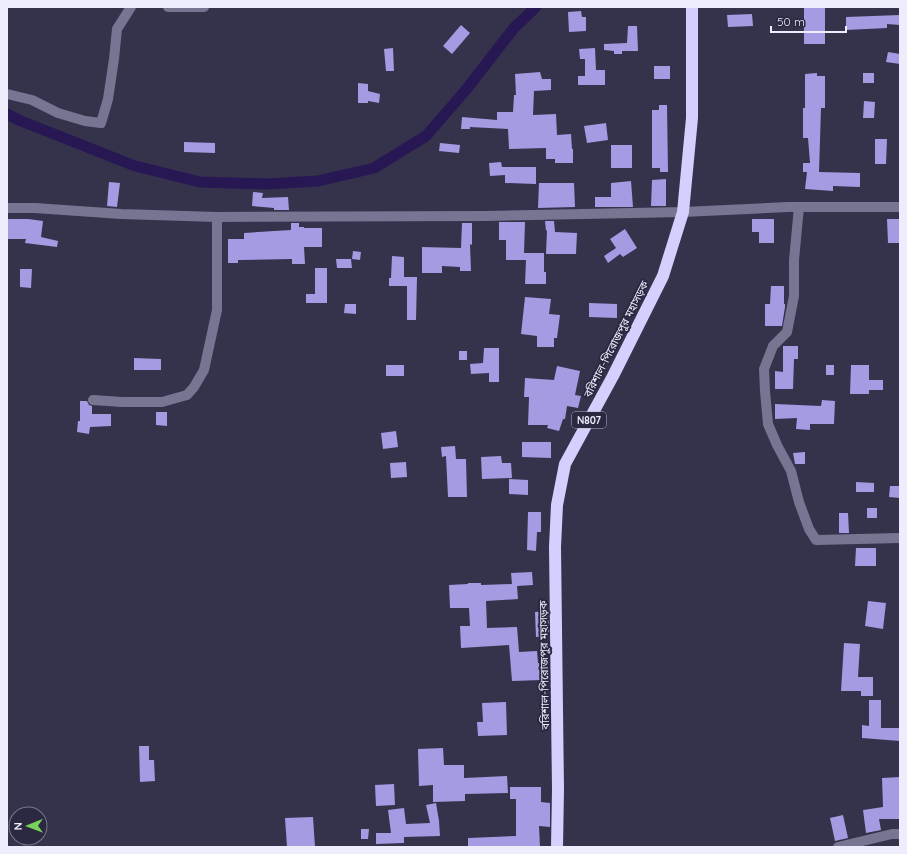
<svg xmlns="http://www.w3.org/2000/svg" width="907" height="854" font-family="Quicksand,'Noto Sans Bengali',sans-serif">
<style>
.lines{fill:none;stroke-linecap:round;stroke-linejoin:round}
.canal{stroke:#271854;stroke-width:11}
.building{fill:#a49be3}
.minor{stroke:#787593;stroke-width:10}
.highway{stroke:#d4d0fd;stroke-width:12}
.labels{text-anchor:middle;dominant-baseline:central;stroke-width:4;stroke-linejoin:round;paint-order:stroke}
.shield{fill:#2b2841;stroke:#b4b2c5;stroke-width:1}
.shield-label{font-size:10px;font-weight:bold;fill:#eeedfd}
.street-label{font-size:11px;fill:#eeedfd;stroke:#2b2841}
</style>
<rect width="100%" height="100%" fill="#35324c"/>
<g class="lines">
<path class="canal" d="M 7,114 L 21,121 L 135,166 L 200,182 L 267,184 L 318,181 L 374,168 L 426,136 L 465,91 L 514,28 L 536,7"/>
</g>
<g class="building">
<rect x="804" y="7" width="21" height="37"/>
<path d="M 581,11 L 582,17 L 586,17 L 586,31 L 569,32 L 568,12 Z"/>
<path d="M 752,14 L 753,26 L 728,27 L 727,15 Z"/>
<path d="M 900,15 L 900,25 L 887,24 L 887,28 L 846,30 L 846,17 Z"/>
<path d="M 461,25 L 470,33 L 452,54 L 443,46 Z"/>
<path d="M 628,26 L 637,26 L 638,51 L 622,51 L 622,54 L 614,54 L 614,51 L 604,50 L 604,44 L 627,43 Z"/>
<path d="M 393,48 L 394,71 L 386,71 L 384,49 Z"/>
<path d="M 595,48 L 596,70 L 605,70 L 605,85 L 578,85 L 578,76 L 585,76 L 585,59 L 580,59 L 579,49 Z"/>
<path d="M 888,52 L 900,54 L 900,64 L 886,62 Z"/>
<rect x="654" y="66" width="16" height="13"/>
<path d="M 540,72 L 542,79 L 551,79 L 551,90 L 534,91 L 533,115 L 556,114 L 557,135 L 571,134 L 572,149 L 573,149 L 573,163 L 555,163 L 555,159 L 546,159 L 546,148 L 509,149 L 508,129 L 470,127 L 470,129 L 461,129 L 462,117 L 497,120 L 497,112 L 513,112 L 514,95 L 516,95 L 515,74 Z"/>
<path d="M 817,73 L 817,76 L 825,76 L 825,108 L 821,108 L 819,172 L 860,173 L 860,187 L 833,186 L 833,191 L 805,189 L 807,172 L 803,172 L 803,163 L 810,163 L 808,138 L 803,138 L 803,108 L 805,108 L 805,74 Z"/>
<rect x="863" y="73" width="11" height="10"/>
<path d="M 358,83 L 368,84 L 368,91 L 380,94 L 379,103 L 368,101 L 368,103 L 358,103 Z"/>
<path d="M 864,101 L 875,102 L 874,118 L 863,118 Z"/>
<path d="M 659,105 L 667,105 L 668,172 L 660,172 L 660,168 L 652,168 L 652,110 L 659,110 Z"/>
<path d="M 606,123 L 608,140 L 587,143 L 584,126 Z"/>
<path d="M 875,139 L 887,139 L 886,164 L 875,164 Z"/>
<path d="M 184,142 L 215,143 L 215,153 L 184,152 Z"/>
<path d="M 440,143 L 460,145 L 459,153 L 439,151 Z"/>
<rect x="611" y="145" width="21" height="23"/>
<path d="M 501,162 L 502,167 L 536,167 L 536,184 L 505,183 L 505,175 L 490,176 L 489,163 Z"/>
<path d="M 666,179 L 666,206 L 651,206 L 652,180 Z"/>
<path d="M 631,181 L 633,207 L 595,207 L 595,197 L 611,197 L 611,183 Z"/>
<path d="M 109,182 L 120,183 L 117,207 L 107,206 Z"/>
<path d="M 539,183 L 574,183 L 575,207 L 538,208 Z"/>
<path d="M 253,192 L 263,193 L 262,198 L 288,197 L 289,210 L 274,210 L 274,208 L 252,206 Z"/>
<path d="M 7,219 L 28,219 L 43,221 L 41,237 L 58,241 L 57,247 L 25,243 L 26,239 L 7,239 Z"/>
<path d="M 752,219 L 774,219 L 774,243 L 759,243 L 759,232 L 752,232 Z"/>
<path d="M 887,219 L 900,219 L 900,243 L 888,243 Z"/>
<path d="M 545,221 L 554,221 L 555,232 L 577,233 L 576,254 L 546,254 L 547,230 L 546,231 Z"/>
<path d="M 499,222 L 525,222 L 524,253 L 544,253 L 544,272 L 546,272 L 546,284 L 525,284 L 526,260 L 506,260 L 506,240 L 499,240 Z"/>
<path d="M 291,223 L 299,223 L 299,227 L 304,227 L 304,228 L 322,228 L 322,247 L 304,247 L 305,264 L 292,264 L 292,259 L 238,260 L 238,263 L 228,263 L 228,239 L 244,239 L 244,233 L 291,230 Z"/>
<path d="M 462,223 L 472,223 L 472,245 L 470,244 L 471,271 L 460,271 L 460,267 L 442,266 L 442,273 L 422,273 L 422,247 L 461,248 Z"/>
<path d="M 625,229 L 637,248 L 623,257 L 620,254 L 608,263 L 604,256 L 616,248 L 610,239 Z"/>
<path d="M 353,251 L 361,252 L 360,260 L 352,259 Z"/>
<path d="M 392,256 L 404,257 L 404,277 L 417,277 L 416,320 L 407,320 L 407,286 L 389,286 L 389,278 L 391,278 Z"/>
<path d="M 336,259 L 351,259 L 352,268 L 337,268 Z"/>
<path d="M 315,268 L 327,268 L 327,303 L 306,303 L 306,294 L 315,294 Z"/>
<path d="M 20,269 L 32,269 L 31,288 L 20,287 Z"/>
<path d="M 771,286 L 784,286 L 784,304 L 785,304 L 785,307 L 782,326 L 765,326 L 765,304 L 770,304 Z"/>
<path d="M 525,297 L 551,299 L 549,314 L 560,315 L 557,338 L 554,338 L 554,347 L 537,347 L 537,336 L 521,334 Z"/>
<path d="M 589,303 L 617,304 L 617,318 L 589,317 Z"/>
<path d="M 345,304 L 356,304 L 356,314 L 344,313 Z"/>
<path d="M 783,346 L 798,346 L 798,359 L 794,359 L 793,389 L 775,389 L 775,371 L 783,372 Z"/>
<path d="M 484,348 L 499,348 L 499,382 L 489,382 L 489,373 L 471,374 L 470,364 L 483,363 Z"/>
<rect x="459" y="351" width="8" height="9"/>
<path d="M 134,358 L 161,359 L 161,370 L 134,370 Z"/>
<rect x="386" y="365" width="18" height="11"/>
<rect x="826" y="365" width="8" height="10"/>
<path d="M 851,365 L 869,365 L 869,380 L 883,380 L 883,390 L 869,390 L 869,394 L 850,394 Z"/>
<path d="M 557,366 L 580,371 L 575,395 L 581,396 L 578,408 L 567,406 L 565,419 L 563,419 L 559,431 L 547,428 L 548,425 L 528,425 L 529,397 L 524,397 L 525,378 L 554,380 Z"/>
<path d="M 822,400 L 835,401 L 834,424 L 810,424 L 810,430 L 796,429 L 797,418 L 775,419 L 775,404 L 821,406 Z"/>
<path d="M 80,401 L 87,401 L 89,405 L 92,406 L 92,414 L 111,414 L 111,426 L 90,427 L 89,434 L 77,432 L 78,421 L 80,421 Z"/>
<path d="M 156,412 L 167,412 L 167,426 L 156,425 Z"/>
<path d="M 396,431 L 398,447 L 383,449 L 381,433 Z"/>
<path d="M 522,442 L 551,442 L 551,458 L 522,457 Z"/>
<path d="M 455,446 L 456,459 L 466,459 L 467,497 L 448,497 L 446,456 L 442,457 L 441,447 Z"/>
<path d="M 805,452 L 805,464 L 795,464 L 793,453 Z"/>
<path d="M 501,456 L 502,463 L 511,463 L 512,478 L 482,479 L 481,457 Z"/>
<path d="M 406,462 L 407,477 L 391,478 L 390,463 Z"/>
<path d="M 509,479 L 528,480 L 528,495 L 509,494 Z"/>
<path d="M 856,482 L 874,483 L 874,492 L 856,492 Z"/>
<path d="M 890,486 L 900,486 L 900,498 L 889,497 Z"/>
<rect x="867" y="508" width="10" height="10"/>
<path d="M 528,512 L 541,512 L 541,532 L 537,532 L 536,551 L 527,550 Z"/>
<path d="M 839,513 L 848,513 L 849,533 L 839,533 Z"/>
<path d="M 856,548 L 876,548 L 876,566 L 855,566 Z"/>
<path d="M 532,572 L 533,585 L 517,586 L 518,599 L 486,601 L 487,628 L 517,627 L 519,652 L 537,651 L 538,663 L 541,663 L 542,680 L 512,681 L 509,645 L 461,648 L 460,626 L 470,626 L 469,608 L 450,608 L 449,585 L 468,584 L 468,583 L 481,583 L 481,585 L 512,584 L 511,573 Z"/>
<path d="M 868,601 L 886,603 L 883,629 L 865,626 Z"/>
<path d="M 548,611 L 549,636 L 536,637 L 535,612 Z"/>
<path d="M 844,643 L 860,644 L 858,677 L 873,677 L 873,696 L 861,696 L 861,691 L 841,691 Z"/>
<path d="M 869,700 L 881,700 L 881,728 L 900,728 L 900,741 L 862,738 L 862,725 L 869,726 Z"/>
<path d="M 506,702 L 507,735 L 478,736 L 477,722 L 483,722 L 482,703 Z"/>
<path d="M 139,746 L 149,746 L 149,760 L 154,760 L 155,781 L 140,782 Z"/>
<path d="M 443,748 L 444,765 L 464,765 L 464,778 L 507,776 L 508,793 L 465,794 L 465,801 L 433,802 L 433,785 L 419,786 L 418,749 Z"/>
<path d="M 900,777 L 900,819 L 879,819 L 881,830 L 866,833 L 863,810 L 883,807 L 882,778 Z"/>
<path d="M 394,784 L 395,805 L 376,806 L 375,785 Z"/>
<path d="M 510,787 L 541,787 L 541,802 L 550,803 L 550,827 L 539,826 L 540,847 L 468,847 L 468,838 L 516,836 L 516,799 L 510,799 Z"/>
<path d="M 436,803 L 439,821 L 440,836 L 404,837 L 404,843 L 376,844 L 376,833 L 391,833 L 388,810 L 404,808 L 406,824 L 430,823 L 426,805 Z"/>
<path d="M 843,815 L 848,838 L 835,841 L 830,818 Z"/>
<path d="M 313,817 L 315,847 L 287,847 L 285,818 Z"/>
<path d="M 361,829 L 369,829 L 368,839 L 361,839 Z"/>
</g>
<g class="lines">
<g class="minor">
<path d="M 168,7 L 204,7"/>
<path d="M 7,94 L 32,100 L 58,113 L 85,121 L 101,123 L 108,99 L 114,59 L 117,29 L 131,7"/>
<path d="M 799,207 L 794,260 L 794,296 L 787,332 L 773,346 L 764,369 L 765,391 L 768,424 L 777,445 L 791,471 L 799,502 L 809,529 L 816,540 L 900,538"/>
<path d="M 7,208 L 35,208 L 121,214 L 217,217 L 485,216 L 683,212 L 788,207 L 900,207"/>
<path d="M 93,400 L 122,402 L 162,402 L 187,395 L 194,387 L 204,370 L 217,310 L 217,217"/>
<path d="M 838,847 L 892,834 L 900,834"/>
</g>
<path class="highway" d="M 557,847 L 558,790 L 555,547 L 557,505 L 565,464 L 613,376 L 663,276 L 683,212 L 692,118 L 692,7"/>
</g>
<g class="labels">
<rect class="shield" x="572" y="412" width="34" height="16" rx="3"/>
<g class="shield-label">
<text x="589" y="420">N807</text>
</g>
<g class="street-label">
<text transform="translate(616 339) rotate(-63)">বরিশাল-পিরোজপুর মহাসড়ক</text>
<text transform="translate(544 665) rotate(-91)">বরিশাল-পিরোজপুর মহাসড়ক</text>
</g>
</g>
<rect width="907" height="854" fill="none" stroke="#eeedfd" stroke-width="16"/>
<g transform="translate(28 826) rotate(269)"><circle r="19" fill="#2b2841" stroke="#79778c"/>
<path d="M0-3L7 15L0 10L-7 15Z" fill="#76d25a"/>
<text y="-6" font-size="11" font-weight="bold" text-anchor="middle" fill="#eeedfd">N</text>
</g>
<path d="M771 26v6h75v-6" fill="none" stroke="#eeedfd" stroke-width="2"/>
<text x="777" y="26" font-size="12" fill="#eeedfd" stroke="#2b2841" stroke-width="3" paint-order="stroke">50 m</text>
</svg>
